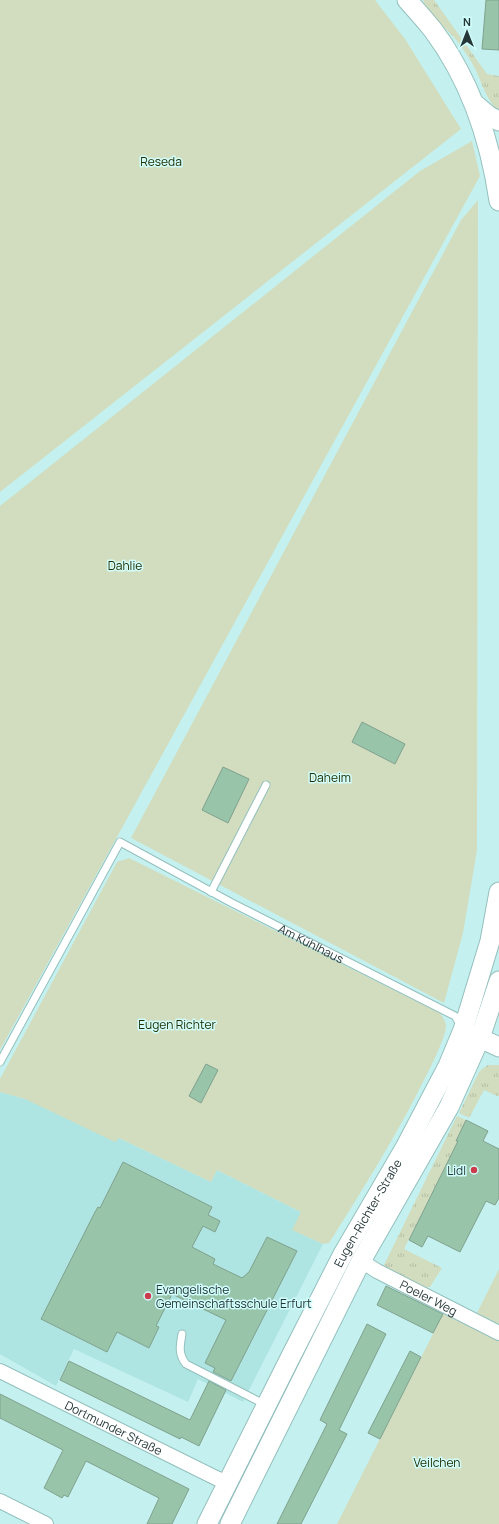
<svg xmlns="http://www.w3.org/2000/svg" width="499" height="1524" font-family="Manrope,sans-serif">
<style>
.built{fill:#aee4e2}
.grass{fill:url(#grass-tufts)}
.green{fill:#d2ddbf}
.building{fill:#98c4aa;stroke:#80a18d}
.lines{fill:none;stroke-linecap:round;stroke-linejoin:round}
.lane-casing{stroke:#94c0be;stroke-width:9}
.street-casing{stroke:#94c0be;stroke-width:16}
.secondary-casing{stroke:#94c0be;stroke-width:21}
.lane{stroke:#fff;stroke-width:7}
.street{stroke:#fff;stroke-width:14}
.secondary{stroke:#fff;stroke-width:19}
.poi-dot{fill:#cc3c4b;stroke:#d1fefc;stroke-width:1.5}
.labels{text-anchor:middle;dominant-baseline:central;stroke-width:3;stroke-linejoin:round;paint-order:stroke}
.park-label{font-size:12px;fill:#232f00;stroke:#d1fefc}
.street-label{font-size:12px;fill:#253737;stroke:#d1fefc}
.poi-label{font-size:12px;fill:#253737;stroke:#d1fefc;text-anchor:end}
</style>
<defs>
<pattern id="grass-tufts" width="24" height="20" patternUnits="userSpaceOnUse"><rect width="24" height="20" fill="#d2ddbf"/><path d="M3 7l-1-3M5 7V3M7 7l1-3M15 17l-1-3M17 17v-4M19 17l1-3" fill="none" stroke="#b4bea5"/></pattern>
</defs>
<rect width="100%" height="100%" fill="#c4f1ef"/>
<path class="built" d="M 0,1092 L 25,1099 L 119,1138 L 211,1182 L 217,1170 L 301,1212 L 293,1230 L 323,1244 L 243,1402 L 198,1379 L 188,1402 L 74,1349 L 56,1386 L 0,1354 Z"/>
<g class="grass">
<path d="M 423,0 L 434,0 L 487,74 L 499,76 L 499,111 C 485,100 481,78 472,63 C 469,57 464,51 460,45 C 450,29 428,19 423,0 Z"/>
<path d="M 488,1065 L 499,1065 L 499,1096 L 497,1096 L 484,1090 L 469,1118 L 459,1113 L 479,1072 L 482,1069 Z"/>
<path d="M 457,1116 L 466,1120 L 456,1141 L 458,1141 L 404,1249 L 442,1268 L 430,1287 L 424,1288 L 383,1267 Z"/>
</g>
<g class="green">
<path d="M 0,0 L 375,0 L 405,39 L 461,129 L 0,492 Z"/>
<path d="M 472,141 L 480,176 L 0,1050 L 0,506 L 420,171 Z"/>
<path d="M 478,200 L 477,850 L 463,933 L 444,1003 L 131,838 L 461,220 Z"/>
<path d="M 129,858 L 440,1013 C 443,1018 446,1021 446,1027 C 445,1038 431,1067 425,1078 C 397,1135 363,1189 329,1243 L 323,1244 L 292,1230 L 301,1212 L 217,1170 L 211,1182 L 119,1138 L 115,1142 L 25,1099 L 0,1092 L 0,1079 L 117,862 Z"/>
<path d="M 499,1269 L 499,1324 L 477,1313 Z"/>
<path d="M 443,1314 L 499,1340 L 499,1524 L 337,1524 Z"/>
</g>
<g class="building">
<path d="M 486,0 L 499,0 L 499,50 L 482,49 Z"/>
<path d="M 362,722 L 405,744 L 395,764 L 352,742 Z"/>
<path d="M 223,767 L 249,779 L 228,823 L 202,810 Z"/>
<path d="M 206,1064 L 218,1070 L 201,1103 L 189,1096 Z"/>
<path d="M 466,1120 L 488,1131 L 483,1141 L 499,1149 L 499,1198 L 495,1205 L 486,1201 L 460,1252 L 428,1236 L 422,1247 L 409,1240 L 458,1141 L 456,1141 Z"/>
<path d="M 123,1162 L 212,1207 L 208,1215 L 220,1221 L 215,1232 L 203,1226 L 192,1247 L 215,1259 L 213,1264 L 242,1278 L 249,1272 L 267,1237 L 297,1251 L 231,1381 L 213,1372 L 215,1368 L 205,1363 L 226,1320 L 172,1294 L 156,1326 L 159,1327 L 149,1348 L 117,1332 L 107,1352 L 41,1319 L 95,1212 L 98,1207 L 100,1208 Z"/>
<path d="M 386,1286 L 443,1314 L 433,1333 L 377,1305 Z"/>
<path d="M 367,1324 L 386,1334 L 339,1430 L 347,1434 L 301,1524 L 277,1524 L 327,1424 L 320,1420 Z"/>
<path d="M 410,1351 L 421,1357 L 380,1439 L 368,1433 Z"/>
<path d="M 69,1361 L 190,1420 L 209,1381 L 226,1390 L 199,1446 L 181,1437 L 180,1439 L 60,1380 Z"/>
<path d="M 0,1394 L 189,1489 L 172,1524 L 147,1524 L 159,1498 L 86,1461 L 68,1497 L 64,1495 L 62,1498 L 44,1488 L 63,1450 L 0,1418 Z"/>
</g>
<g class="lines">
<g class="lane-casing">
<g id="lane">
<path d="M 211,892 L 266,785"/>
<path id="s1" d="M 0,1062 L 120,842 L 232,903 L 455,1016 L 461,1026"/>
<path d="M 182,1334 C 180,1346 178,1354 186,1364 L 266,1405"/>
</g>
</g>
<g class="street-casing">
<g id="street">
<path id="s2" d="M 361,1261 L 377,1271 L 499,1333"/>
<path id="s3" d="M 0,1371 L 216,1478 L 228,1483"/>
<path d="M 0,1501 L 46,1524"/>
</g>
</g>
<g class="secondary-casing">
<g id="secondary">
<path d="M 407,0 C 416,10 425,20 433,30 C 471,81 490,139 499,201"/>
<path d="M 476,105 L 489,116 L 499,121"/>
<path d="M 469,1033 L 499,1047"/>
<path id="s4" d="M 207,1524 L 289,1360 L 343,1254 L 406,1146 L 448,1066 L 463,1030 L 490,941 L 499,892"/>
<path d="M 230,1524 L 361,1261 L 449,1107 L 480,1038 L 499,981"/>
</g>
</g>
<use href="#lane" class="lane"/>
<use href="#street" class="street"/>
<use href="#secondary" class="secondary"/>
</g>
<g class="poi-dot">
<circle cx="474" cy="1170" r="4"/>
<circle cx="148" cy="1296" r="4"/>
</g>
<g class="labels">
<g class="park-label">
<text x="161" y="161">Reseda</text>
<text x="125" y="565">Dahlie</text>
<text x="330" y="777">Daheim</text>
<text x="177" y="1024">Eugen Richter</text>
<text x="437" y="1462">Veilchen</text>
</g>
<g class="street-label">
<text stroke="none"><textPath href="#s1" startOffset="467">Am Kühlhaus</textPath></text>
<text stroke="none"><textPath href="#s4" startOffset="350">Eugen-Richter-Straße</textPath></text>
<text stroke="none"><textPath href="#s2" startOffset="77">Poeler Weg</textPath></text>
<text stroke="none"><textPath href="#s3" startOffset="127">Dortmunder Straße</textPath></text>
</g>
<g class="poi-label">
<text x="466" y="1170">Lidl</text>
<text x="156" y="1289" text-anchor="start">Evangelische<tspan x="156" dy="14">Gemeinschaftsschule Erfurt</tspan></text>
</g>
</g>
<g transform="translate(467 32)" stroke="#d1fefc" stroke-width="3" paint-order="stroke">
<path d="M0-3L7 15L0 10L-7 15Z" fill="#253737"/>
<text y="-6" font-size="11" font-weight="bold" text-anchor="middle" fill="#253737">N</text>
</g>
</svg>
